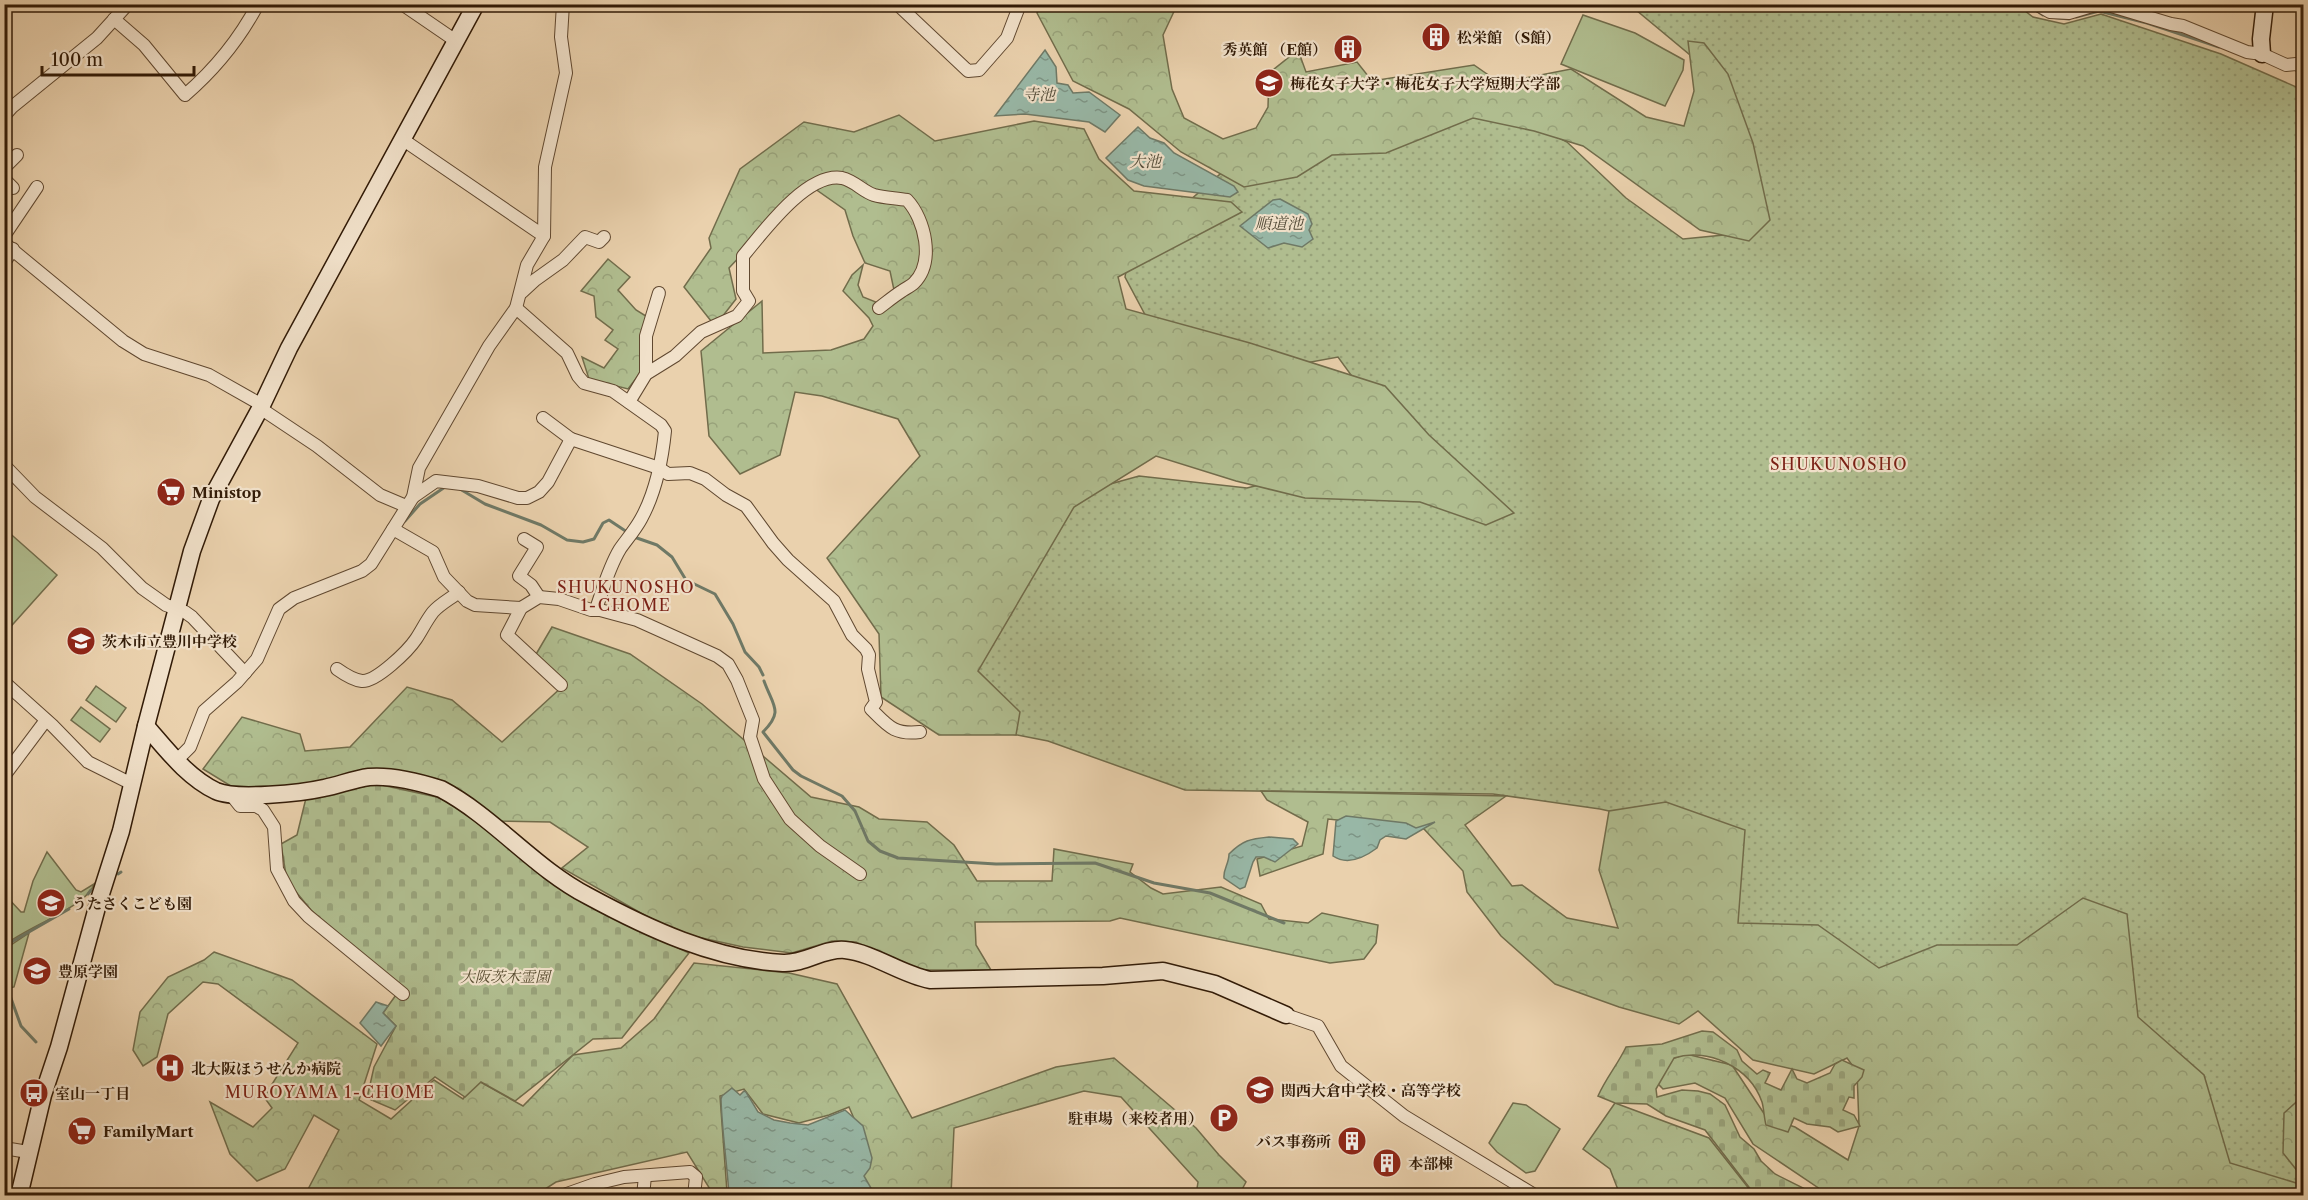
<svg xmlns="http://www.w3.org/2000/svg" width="2308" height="1200" font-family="'Libre Caslon Text','Noto Serif JP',serif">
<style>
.grass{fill:url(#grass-dots);stroke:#716c4b;stroke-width:1.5}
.forest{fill:url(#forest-crowns);stroke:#716c4b;stroke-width:1.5}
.cemetery{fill:url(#cemetery-stones);stroke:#716c4b;stroke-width:1.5}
.park{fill:#b0bd8f;stroke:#716c4b;stroke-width:1.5}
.water{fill:url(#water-ripples);stroke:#6f7966;stroke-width:1.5}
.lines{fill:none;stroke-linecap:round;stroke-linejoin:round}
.stream{stroke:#6f7966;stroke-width:3}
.street-casing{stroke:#604830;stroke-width:14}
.secondary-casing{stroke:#321b07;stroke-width:19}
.street{stroke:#f1e1ca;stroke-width:12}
.secondary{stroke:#f1e1ca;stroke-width:16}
.labels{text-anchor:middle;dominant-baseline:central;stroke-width:4.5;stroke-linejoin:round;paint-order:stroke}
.poi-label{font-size:15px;font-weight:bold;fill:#321b07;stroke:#f1e1ca;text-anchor:start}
.park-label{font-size:15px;font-style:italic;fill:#584c30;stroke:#f1e1ca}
.water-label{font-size:16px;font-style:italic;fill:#514a37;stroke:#f1e1ca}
.neighbourhood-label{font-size:16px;letter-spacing:1.5px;fill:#7a1f14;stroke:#f1e1ca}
</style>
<defs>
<pattern id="grass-dots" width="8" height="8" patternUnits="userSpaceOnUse" patternTransform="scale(1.5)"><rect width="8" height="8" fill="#b0bd8f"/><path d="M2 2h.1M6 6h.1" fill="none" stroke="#98a27a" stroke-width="1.8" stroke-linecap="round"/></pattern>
<pattern id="forest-crowns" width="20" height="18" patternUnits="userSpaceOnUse" patternTransform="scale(1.5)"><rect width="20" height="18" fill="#b0bd8f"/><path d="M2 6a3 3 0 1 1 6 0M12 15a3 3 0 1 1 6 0" fill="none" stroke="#98a27a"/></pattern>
<pattern id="cemetery-stones" width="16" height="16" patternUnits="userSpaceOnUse" patternTransform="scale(1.5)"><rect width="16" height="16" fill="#b0bd8f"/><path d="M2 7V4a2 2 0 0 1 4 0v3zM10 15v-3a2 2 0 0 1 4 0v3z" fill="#98a27a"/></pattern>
<pattern id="water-ripples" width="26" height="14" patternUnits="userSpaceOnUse" patternTransform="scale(1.5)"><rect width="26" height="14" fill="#98b7a6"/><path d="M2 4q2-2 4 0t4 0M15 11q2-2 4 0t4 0" fill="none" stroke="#7d9485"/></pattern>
</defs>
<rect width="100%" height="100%" fill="#ead1ad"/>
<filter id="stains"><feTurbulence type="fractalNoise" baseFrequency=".00333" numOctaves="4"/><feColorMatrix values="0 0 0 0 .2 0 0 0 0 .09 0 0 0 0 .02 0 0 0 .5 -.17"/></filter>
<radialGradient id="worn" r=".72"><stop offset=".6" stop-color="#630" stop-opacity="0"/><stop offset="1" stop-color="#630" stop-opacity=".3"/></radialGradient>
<path class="grass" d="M 2016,4 L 2033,17 L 2064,24 L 2101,14 L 2221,54 L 2303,90 L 2303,1195 L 2274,1195 L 1880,996 L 1716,944 L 1722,836 L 1600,809 L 1493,794 L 1185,790 L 1048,741 L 918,716 L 1078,493 L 1139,476 L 1247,488 L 1302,474 L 1378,412 L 1338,357 L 1267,370 L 1150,324 L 1125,277 L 1129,253 L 1241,156 L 1475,106 L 1526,121 L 1567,142 L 1626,198 L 1683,239 L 1744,233 L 1690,55 L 1630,5 Z"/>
<g class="forest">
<path d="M 1040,5 L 1177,5 L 1163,35 L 1172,89 L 1184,118 L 1223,139 L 1256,128 L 1268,107 L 1269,73 L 1298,50 L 1306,72 L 1357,62 L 1372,81 L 1474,65 L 1500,83 L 1571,69 L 1646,117 L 1684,126 L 1694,91 L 1688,41 L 1704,43 L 1728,74 L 1753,143 L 1770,220 L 1749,241 L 1700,230 L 1583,146 L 1534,131 L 1473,118 L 1386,153 L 1332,155 L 1297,177 L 1244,187 L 1181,152 L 1129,109 L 1073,81 L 1037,13 Z"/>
<path d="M 899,115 L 935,141 L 1034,121 L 1084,129 L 1099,159 L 1134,191 L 1231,202 L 1242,212 L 1118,277 L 1126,309 L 1250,343 L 1385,386 L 1429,435 L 1514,513 L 1486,525 L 1420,502 L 1305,498 L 1236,481 L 1156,456 L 1074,507 L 978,671 L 1020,712 L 1016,735 L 939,735 L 881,697 L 879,634 L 827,558 L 920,456 L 898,419 L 822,396 L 795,392 L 780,455 L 740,474 L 709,436 L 701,351 L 762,301 L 763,353 L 831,350 L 864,339 L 873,326 L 869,318 L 843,291 L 852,275 L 863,265 L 858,285 L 863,297 L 878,303 L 894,290 L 890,271 L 865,263 L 853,236 L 845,210 L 808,184 L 729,268 L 736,299 L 715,326 L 684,287 L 711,248 L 709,238 L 740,169 L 804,122 L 854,132 Z"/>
<path d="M 608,259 L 630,277 L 618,290 L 636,310 L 649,318 L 644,368 L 628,389 L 589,379 L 582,357 L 604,368 L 618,349 L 605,340 L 613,330 L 596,317 L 594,296 L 581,291 Z"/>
<path d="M 552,627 L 630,654 L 702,704 L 811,797 L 859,807 L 879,819 L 927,822 L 954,845 L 977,881 L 1052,881 L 1054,849 L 1133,864 L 1130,872 L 1151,888 L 1163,894 L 1221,887 L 1261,904 L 1269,919 L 1308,923 L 1322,913 L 1378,925 L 1376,943 L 1364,959 L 1330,963 L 1120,918 L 1110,921 L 975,922 L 976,945 L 991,970 L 922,970 L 905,965 L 856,942 L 832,941 L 792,953 L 743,947 L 693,936 L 660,924 L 562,868 L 588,847 L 550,822 L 499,821 L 448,786 L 374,772 L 299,788 L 234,788 L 203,769 L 242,717 L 300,734 L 305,751 L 350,747 L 407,687 L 452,700 L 502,742 L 564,685 L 535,656 Z"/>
<path d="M 1261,791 L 1506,796 L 1465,825 L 1512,886 L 1522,885 L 1567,918 L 1618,928 L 1599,870 L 1609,811 L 1666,802 L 1745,830 L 1738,923 L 1818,925 L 1879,968 L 1937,945 L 2017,945 L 2083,898 L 2127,914 L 2138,1017 L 2204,1075 L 2230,1163 L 2303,1185 L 2303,1195 L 1829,1195 L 1753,1144 L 1725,1098 L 1695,1083 L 1663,1089 L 1643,1069 L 1686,1054 L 1732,1065 L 1767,1118 L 1795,1127 L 1848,1160 L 1859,1126 L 1857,1072 L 1847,1058 L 1814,1074 L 1753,1060 L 1698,1011 L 1679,1024 L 1619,1007 L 1555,984 L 1501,936 L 1467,892 L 1463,871 L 1424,829 L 1328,819 L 1323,854 L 1260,876 L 1257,859 L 1302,846 L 1308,822 L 1267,800 Z"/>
<path d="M 214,952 L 292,980 L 377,1044 L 359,1100 L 391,1119 L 434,1080 L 463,1099 L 477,1080 L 523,1106 L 573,1055 L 621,1048 L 654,1019 L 694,963 L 789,973 L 837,984 L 912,1118 L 1056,1067 L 1114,1058 L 1196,1128 L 1219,1155 L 1246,1182 L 1239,1195 L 1196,1195 L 1198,1182 L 1121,1097 L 1084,1091 L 954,1128 L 951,1195 L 866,1195 L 856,1173 L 870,1156 L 849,1107 L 829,1115 L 799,1123 L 763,1114 L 744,1089 L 720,1096 L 727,1192 L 713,1194 L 687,1152 L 556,1182 L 536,1195 L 305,1195 L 339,1130 L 314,1115 L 285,1169 L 257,1181 L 230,1154 L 210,1102 L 253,1127 L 272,1108 L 264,1097 L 298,1043 L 218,984 L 203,982 L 168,1014 L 157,1057 L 143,1066 L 133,1050 L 140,1012 L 168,977 L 204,960 Z"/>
<path d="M 2303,1096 L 2303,1178 L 2283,1153 L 2284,1113 Z"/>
<path d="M 1615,1103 L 1709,1138 L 1754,1195 L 1620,1195 L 1610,1169 L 1583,1149 Z"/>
</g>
<g class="cemetery">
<path d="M 377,784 L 441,798 L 455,806 L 570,895 L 599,911 L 689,953 L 622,1038 L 593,1039 L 515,1101 L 481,1082 L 465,1097 L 435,1077 L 395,1110 L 367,1098 L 374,1067 L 396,1026 L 383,1013 L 401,988 L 311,910 L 287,881 L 281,844 L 297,835 L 306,798 Z"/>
<path d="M 1702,1031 L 1713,1032 L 1737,1050 L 1742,1061 L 1757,1074 L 1763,1070 L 1770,1073 L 1765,1083 L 1781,1090 L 1792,1069 L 1797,1079 L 1807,1083 L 1830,1073 L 1835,1064 L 1842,1060 L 1864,1070 L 1862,1077 L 1854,1086 L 1854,1098 L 1849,1097 L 1843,1110 L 1854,1115 L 1860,1126 L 1838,1132 L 1830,1127 L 1807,1124 L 1794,1118 L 1788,1132 L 1766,1125 C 1764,1118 1764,1109 1762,1102 C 1750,1067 1707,1047 1674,1058 L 1656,1089 L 1657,1097 L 1682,1090 L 1698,1091 L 1710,1094 L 1725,1105 L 1740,1137 L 1754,1149 L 1761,1161 L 1775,1174 L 1817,1195 L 1755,1195 L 1705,1130 L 1666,1116 L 1647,1104 L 1615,1103 L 1598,1096 C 1606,1078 1618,1064 1626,1047 L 1662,1044 Z"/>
</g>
<g class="park">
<path d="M 1583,15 L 1635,33 L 1684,60 L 1683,70 L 1665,106 L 1561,64 Z"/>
<path d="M 5,529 L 57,575 L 5,633 Z"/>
<path d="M 96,686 L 126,708 L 116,722 L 86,700 Z"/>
<path d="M 81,707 L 110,729 L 100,742 L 71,720 Z"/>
<path d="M 47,852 L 76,890 L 81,892 L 94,884 C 88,906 23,929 5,945 L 5,899 L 7,897 L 21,912 L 24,912 L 33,881 Z"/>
<path d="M 29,933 L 14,987 L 10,988 L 5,978 L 5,949 Z"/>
<path d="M 1513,1103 L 1526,1105 L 1560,1129 L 1535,1171 L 1526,1173 L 1497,1152 L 1489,1143 Z"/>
</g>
<g class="water">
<path d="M 1045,50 L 1056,67 L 1057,83 L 1068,85 L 1073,93 L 1089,92 L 1120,115 L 1105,132 L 1089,122 L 1025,114 L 995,116 Z"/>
<path d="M 1138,127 L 1150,138 L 1164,143 L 1174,153 L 1234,186 L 1238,192 L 1230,197 L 1144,186 L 1128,180 L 1106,158 Z"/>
<path d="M 1280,199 L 1308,214 L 1312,224 L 1309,230 L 1313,239 L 1302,247 L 1284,243 L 1268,248 L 1240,226 L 1273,200 Z"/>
<path d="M 1346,816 L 1406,823 L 1416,828 L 1435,822 L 1406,839 L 1386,836 L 1380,840 L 1377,848 C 1365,857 1348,866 1333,856 L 1336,821 Z"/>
<path d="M 1269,837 L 1293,839 L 1298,844 L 1275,862 L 1264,857 L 1256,857 L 1253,862 L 1245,887 L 1240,889 L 1224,878 C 1223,869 1229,864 1229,854 C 1243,840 1250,839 1269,837 Z"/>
<path d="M 376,1002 L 388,1006 L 383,1013 L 396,1026 L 381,1046 L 360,1023 Z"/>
<path d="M 732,1088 L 740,1095 L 744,1091 L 746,1092 L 758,1112 L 774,1120 L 790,1123 L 808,1125 L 845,1110 L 863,1126 L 872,1158 L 870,1168 L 864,1176 L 871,1188 L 872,1195 L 729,1195 C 727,1163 722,1132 721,1099 L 722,1096 Z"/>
</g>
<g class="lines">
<g class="stream">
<path d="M 2027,4 L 2043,15"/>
<path d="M 2049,17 L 2069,19"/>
<path d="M 2076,17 L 2099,11 L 2147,23 L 2219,47"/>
<path d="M 460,489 L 485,504 L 541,525 L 567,540 L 583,542 L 594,539 L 603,523 L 609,520 L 627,532"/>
<path d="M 405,521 L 420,504 L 445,487"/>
<path d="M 634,537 L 657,545 L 672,557 L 686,580 L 715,594 L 733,624 L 745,652 L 759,667 L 763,675"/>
<path d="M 764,681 C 773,706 784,711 763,732 L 793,770 L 801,776 L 842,796 L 855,811 L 868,841 L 880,851 L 898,858 L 996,864 L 1095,863 L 1154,883 L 1210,893 L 1284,923"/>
<path d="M 118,874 L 121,872"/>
<path d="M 88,894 L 91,890"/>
<path d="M 8,944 L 69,909"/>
<path d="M 4,979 L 21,1026 L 36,1042"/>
</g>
<g class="street-casing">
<g id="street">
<path d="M 402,4 L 456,41"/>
<path d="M 897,4 L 968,71 L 979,70 L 1007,38 L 1020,4"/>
<path d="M 2036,4 L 2050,12 L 2069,13 L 2092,6 L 2108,5 L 2171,24 L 2183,26 L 2247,52 L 2262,54 L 2286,65 L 2296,64 L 2304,68"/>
<path d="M 114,19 L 144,45 L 185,95 C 214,70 240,38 258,4"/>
<path d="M 4,116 L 12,107 L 97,38 L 127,5"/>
<path d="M 402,139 L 544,236"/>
<path d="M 4,168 L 17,155"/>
<path d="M 4,179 L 13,188"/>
<path d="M 4,236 L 37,187"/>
<path d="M 4,243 L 123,341 L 144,354 L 209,375 L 262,405"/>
<path d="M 4,263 L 13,249"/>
<path d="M 522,292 L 535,280 L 563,260 L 585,237 L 599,242 L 604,237"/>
<path d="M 516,308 L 567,353 L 578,376 L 584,383 L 613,391 L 661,425 L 665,431 C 662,461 656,492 641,519 C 635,530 627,539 620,549 C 609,567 603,589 596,609"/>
<path d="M 646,374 L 646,336 L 659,293"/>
<path d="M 629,402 L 646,374 L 675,356 L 701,332 L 737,316 L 749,301 L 743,291 L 743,256 C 764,231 807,172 842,178 C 855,181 862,191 874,195 C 884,198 896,198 907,200 C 925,219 935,262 914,283 C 911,286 906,288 902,291 C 894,296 887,302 879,308"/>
<path d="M 260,408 L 317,446 L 380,495 L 406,506"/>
<path d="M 543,418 L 571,439 L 659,468 L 668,474 L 690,473 L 705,479 L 726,495 L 746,506 L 773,543 L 788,560 L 834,601 L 852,635 L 866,649 L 869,655 L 868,669 L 876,702 L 871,709 C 888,726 894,735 920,732"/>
<path d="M 4,465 L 35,497 L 102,548 L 142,588 L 166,605 L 185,612 L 192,617 L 245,673"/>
<path d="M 413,497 L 436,481 L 478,486 L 518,498 L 527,498 L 539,492 L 548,482 L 571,439"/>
<path d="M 393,529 L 433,552 L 444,577 L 467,601 L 475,605 L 521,608 L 539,597 L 559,599 L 591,610 L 600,610 L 637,620 L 717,656 L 728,664 L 737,680 L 753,720 L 750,737 L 764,779 L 790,819 L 820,846 L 860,874"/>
<path d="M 524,539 L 537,547 L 519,576 L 531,585 L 539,597"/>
<path d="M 521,608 L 507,635 L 561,685"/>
<path d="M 337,669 C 344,674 353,680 362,681 C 376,682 408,651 416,639 C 422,630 426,621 433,612 C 440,604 450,599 459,592"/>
<path d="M 4,682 L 52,725 L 88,762 L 132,784"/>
<path d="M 177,760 L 190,747 L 204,711 L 237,682 L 257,659 L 279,609 L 294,598 L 362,571 L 371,564 L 413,497 L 419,468 L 489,346 L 516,308 L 527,265 L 544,236 L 545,167 L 566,73 L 561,37 L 563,4"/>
<path d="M 4,776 L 46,720"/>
<path d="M 232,796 L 240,806 L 256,806 L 263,810 L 274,827 L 277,869 L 294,901 L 308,916 L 403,994"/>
<path d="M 1286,1015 L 1318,1026 L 1341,1066 L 1404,1116 L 1536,1196"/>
<path d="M 4,1148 L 28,1152"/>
<path d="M 561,1196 L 595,1184 L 624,1177 L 690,1172 L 696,1177 L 694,1196"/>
<path d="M 643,1196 L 645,1176"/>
</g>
</g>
<g class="secondary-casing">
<g id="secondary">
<path d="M 2262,54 L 2261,39 L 2265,4"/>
<path d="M 146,726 C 167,750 187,777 216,791 C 236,800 302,793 324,788 C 339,785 354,779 369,777 C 392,775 419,782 441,789 C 494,817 534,868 588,896 C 647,928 715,960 783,963 C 805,964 824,948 845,950 C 874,953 900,974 930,980 L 1103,976 L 1163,971 L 1215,984 L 1286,1015"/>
<path d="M 19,1196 L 43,1095 L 59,1047 L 99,900 L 121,831 L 146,726 L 192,551 L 211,499 L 262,405 L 289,348 L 476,4"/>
</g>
</g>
<use href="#street" class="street"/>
<use href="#secondary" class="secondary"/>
</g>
<defs>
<g id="building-disc" transform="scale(1.5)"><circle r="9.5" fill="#8f2418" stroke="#f1e1ca"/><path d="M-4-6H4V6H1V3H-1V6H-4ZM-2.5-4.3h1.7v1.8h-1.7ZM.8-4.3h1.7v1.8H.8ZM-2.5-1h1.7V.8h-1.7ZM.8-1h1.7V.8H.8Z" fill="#fff"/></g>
<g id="university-disc" transform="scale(1.5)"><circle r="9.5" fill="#8f2418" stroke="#f1e1ca"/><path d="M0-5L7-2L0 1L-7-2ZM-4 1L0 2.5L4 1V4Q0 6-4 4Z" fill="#fff"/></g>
<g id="supermarket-disc" transform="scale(1.5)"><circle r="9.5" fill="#8f2418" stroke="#f1e1ca"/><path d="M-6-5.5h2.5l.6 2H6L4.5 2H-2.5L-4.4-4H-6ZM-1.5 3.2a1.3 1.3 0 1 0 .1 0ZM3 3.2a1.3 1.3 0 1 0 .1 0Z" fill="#fff"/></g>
<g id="school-disc" transform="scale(1.5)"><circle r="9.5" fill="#8f2418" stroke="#f1e1ca"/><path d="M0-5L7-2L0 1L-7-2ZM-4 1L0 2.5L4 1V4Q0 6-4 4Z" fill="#fff"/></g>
<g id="hospital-disc" transform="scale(1.5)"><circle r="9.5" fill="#8f2418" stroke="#f1e1ca"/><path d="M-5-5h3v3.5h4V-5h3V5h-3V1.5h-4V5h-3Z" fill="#fff"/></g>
<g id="bus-disc" transform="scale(1.5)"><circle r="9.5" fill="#8f2418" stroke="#f1e1ca"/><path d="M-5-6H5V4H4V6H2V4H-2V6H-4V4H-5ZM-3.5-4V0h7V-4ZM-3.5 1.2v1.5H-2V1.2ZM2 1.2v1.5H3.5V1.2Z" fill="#fff"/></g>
<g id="parking-disc" transform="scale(1.5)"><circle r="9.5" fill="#8f2418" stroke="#f1e1ca"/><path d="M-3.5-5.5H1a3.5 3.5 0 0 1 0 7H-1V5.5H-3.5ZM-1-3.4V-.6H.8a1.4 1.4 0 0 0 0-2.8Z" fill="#fff"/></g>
</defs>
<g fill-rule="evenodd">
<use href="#building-disc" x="1436" y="37"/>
<use href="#building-disc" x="1348" y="49"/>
<use href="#university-disc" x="1269" y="83"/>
<use href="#supermarket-disc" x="171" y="492"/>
<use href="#school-disc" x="81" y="641"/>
<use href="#school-disc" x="51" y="903"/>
<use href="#school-disc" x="37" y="971"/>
<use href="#hospital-disc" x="170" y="1068"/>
<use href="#school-disc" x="1260" y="1090"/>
<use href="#bus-disc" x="34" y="1093"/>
<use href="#parking-disc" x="1224" y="1118"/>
<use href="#supermarket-disc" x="82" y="1131"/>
<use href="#building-disc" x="1352" y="1141"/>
<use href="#building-disc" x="1387" y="1163"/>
</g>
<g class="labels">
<g class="poi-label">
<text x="1457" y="37">松栄館 （S館）</text>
<text x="1327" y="49" text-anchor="end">秀英館 （E館）</text>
<text x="1290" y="83">梅花女子大学・梅花女子大学短期大学部</text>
<text x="192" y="492">Ministop</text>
<text x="102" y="641">茨木市立豊川中学校</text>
<text x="72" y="903">うたさくこども園</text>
<text x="58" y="971">豊原学園</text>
<text x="191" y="1068">北大阪ほうせんか病院</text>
<text x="1281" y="1090">関西大倉中学校・高等学校</text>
<text x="55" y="1093">室山一丁目</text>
<text x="1203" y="1118" text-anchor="end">駐車場（来校者用）</text>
<text x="103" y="1131">FamilyMart</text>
<text x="1331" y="1141" text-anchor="end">バス事務所</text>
<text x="1408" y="1163">本部棟</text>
</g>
<g class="park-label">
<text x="505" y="976">大阪茨木霊園</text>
</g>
<g class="water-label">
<text x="1039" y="94">寺池</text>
<text x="1145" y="161">大池</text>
<text x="1279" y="223">順道池</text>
</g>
<g class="neighbourhood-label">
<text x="1839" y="464">SHUKUNOSHO</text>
<text x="626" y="587">SHUKUNOSHO<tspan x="626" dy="18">1-CHOME</tspan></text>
<text x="330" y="1092">MUROYAMA 1-CHOME</text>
</g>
</g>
<rect width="2308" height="1200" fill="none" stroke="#ead1ad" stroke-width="24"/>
<rect x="6" y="6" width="2296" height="1188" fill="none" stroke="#321b07" stroke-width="3"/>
<rect x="12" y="12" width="2284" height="1176" fill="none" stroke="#321b07" stroke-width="1.5"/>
<path d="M42 66v9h152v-9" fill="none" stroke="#321b07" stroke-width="3"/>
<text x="51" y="66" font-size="18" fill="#321b07" stroke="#f1e1ca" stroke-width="4.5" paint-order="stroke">100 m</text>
<rect width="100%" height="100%" filter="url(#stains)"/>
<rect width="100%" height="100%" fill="url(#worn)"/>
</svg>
